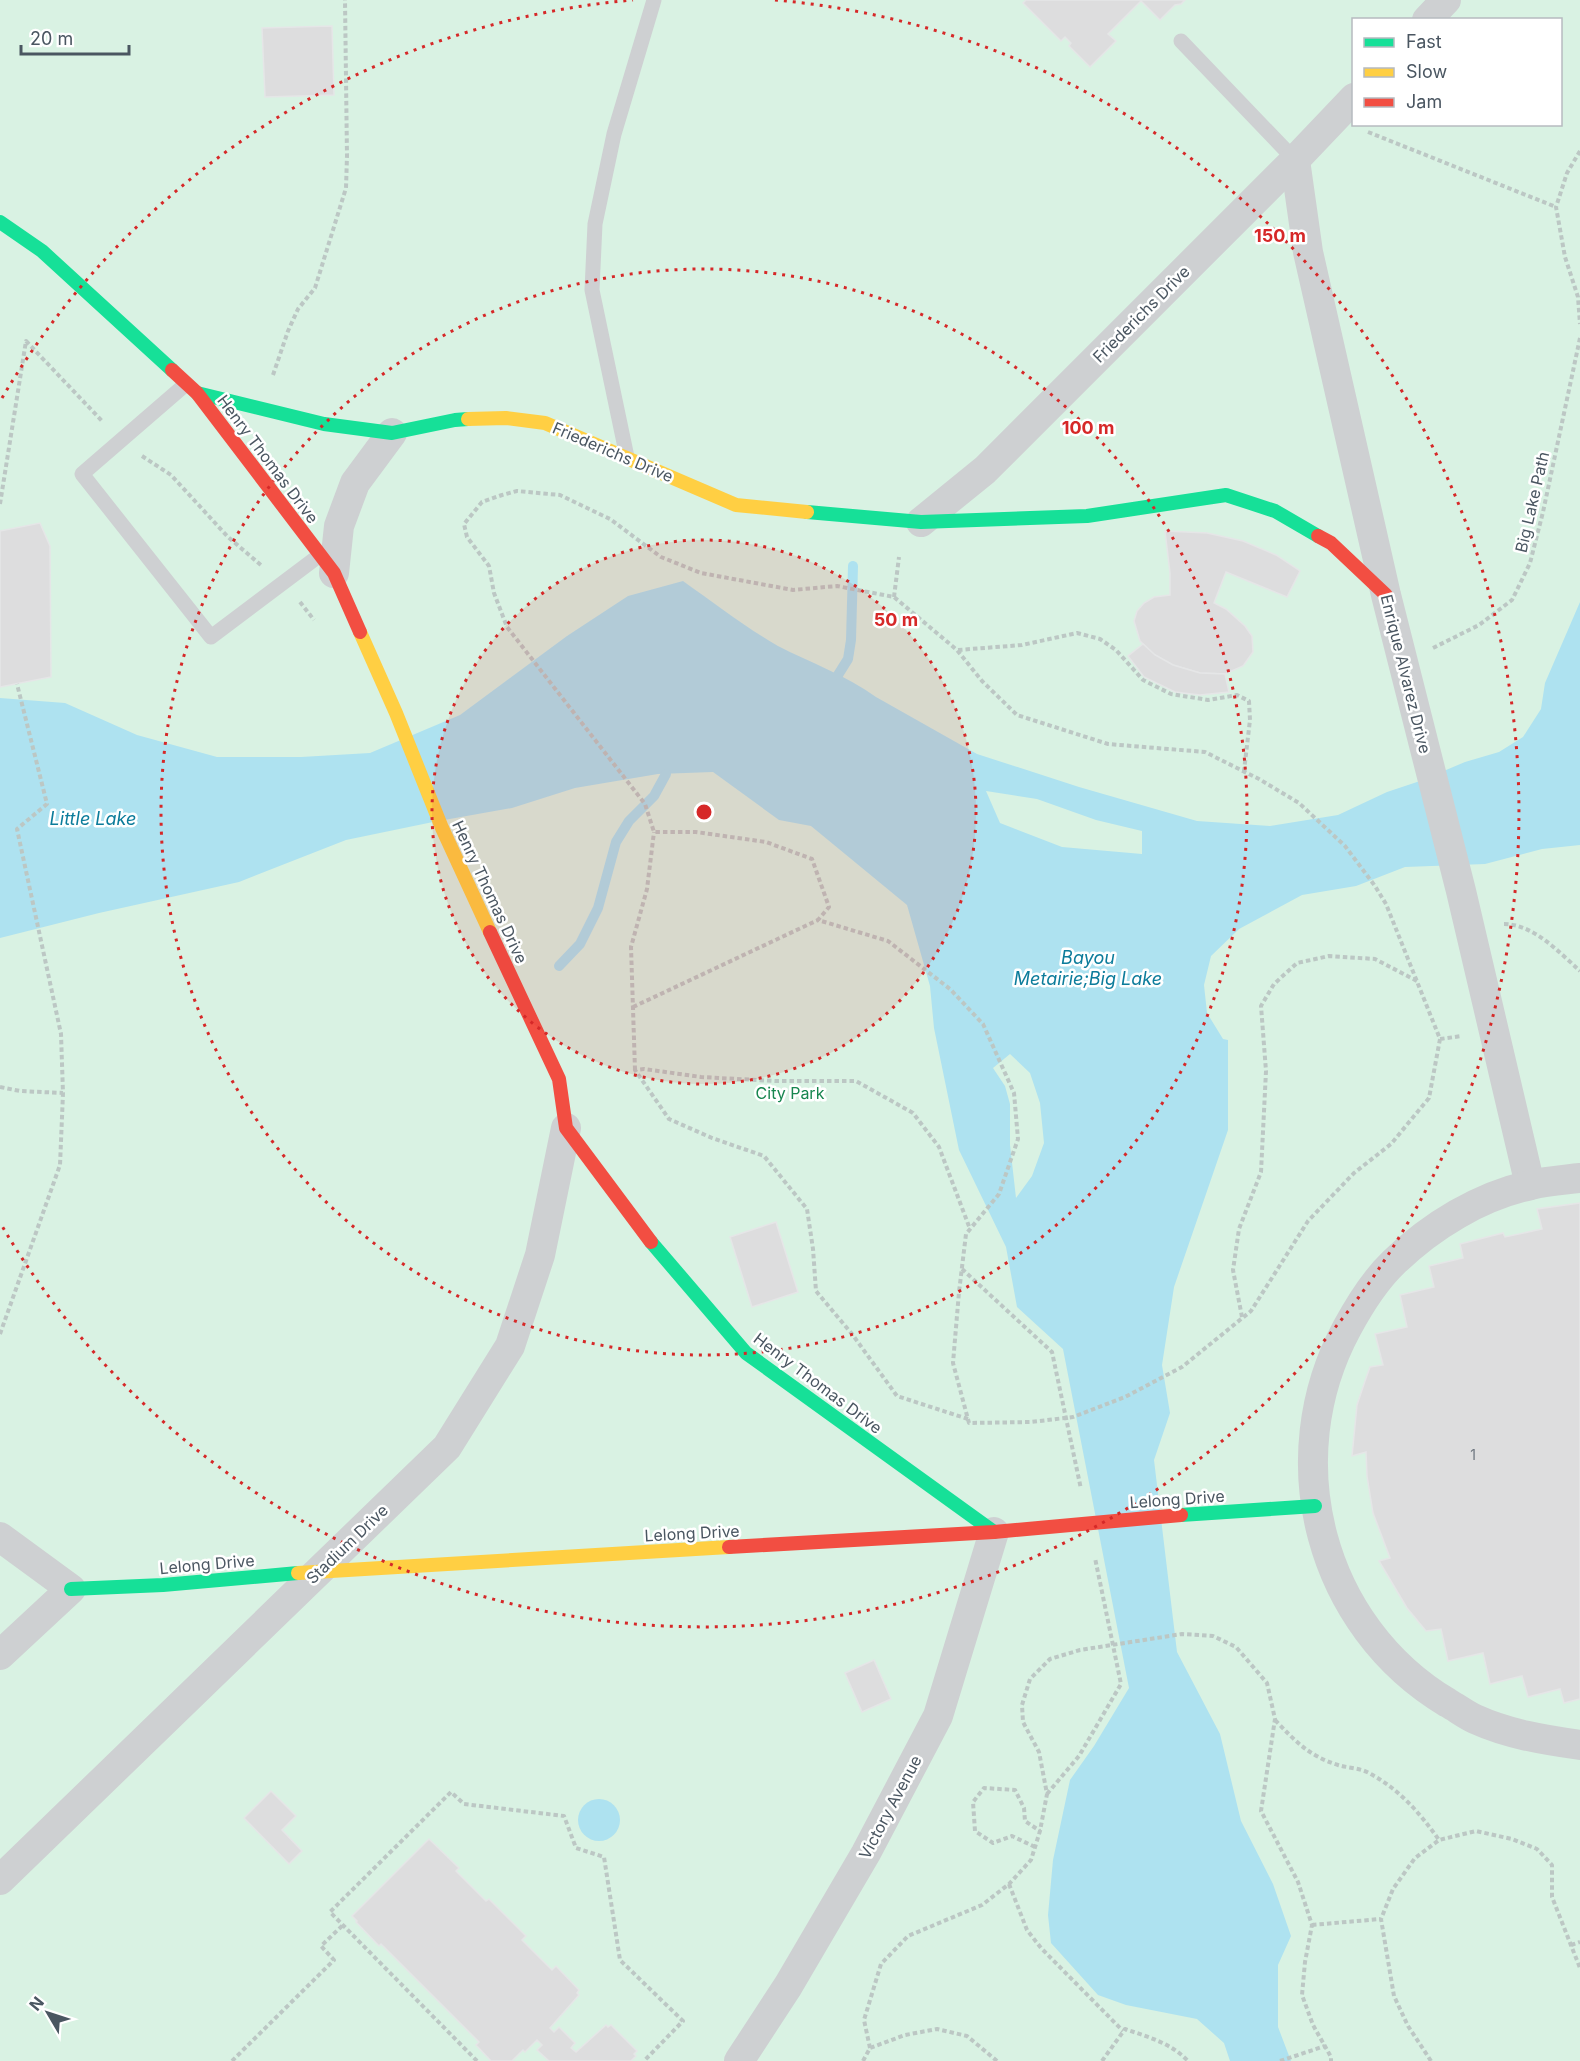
<svg xmlns="http://www.w3.org/2000/svg" width="1580" height="2061" font-family="Inter,sans-serif">
<style>
.green{fill:#d9f2e3;fill-rule:evenodd}
.water{fill:#aee2f0;fill-rule:evenodd}
.lines{fill:none;stroke-linecap:round;stroke-linejoin:round}
.stream{stroke:#aee2f0;stroke-width:10}
.building{fill:#ddddde;stroke:#e5e6e7;stroke-width:1.5}
.path{stroke:#bcc7c4;stroke-width:4;stroke-dasharray:4.5 3;stroke-linecap:butt}
.lane{stroke:#ced0d2;stroke-width:15}
.street{stroke:#ced0d2;stroke-width:30}
.fast{stroke:#16e098;stroke-width:14}
.slow{stroke:#ffcf43;stroke-width:14}
.jam{stroke:#f24e42;stroke-width:14}
.ring{fill:none;stroke:#d62828;stroke-width:3;stroke-dasharray:3 6}
.labels{text-anchor:middle;dominant-baseline:central;stroke-width:5;stroke-linejoin:round;paint-order:stroke}
.number-label{font-size:14px;fill:#707881}
.street-label{font-size:16px;fill:#4a5661;stroke:#fff}
.park-label{font-size:16px;fill:#17864f;stroke:#fff}
.water-label{font-size:18px;font-style:italic;fill:#0c7c9b;stroke:#fff}
.centre{fill:#d62828;stroke:#fff;stroke-width:3}
.ring-label{font-size:18px;text-anchor:middle;font-weight:bold;fill:#d62828;stroke:#fff;stroke-width:5;stroke-linejoin:round;paint-order:stroke}
</style>
<rect width="100%" height="100%" fill="#f4f4f4"/>
<path class="green" d="M 0,0 L 1580,0 L 1580,2061 L 0,2061 ZM 1354,20 L 1560,20 L 1560,124 L 1354,124 Z"/>
<g class="water">
<path d="M 683,581 C 714,603 745,627 778,646 C 811,663 846,675 876,697 L 977,754 L 1079,787 L 1197,821 L 1270,826 L 1338,815 L 1387,792 L 1420,781 L 1465,762 L 1499,752 L 1523,737 L 1541,709 L 1545,683 L 1580,602 L 1580,845 L 1542,849 L 1485,864 L 1405,867 L 1356,886 L 1302,895 L 1239,929 L 1211,956 L 1204,985 L 1207,1013 L 1223,1039 L 1228,1040 L 1228,1130 L 1174,1287 L 1162,1365 L 1170,1413 L 1154,1460 L 1177,1652 L 1220,1734 L 1241,1821 L 1273,1884 L 1291,1936 L 1278,1965 L 1278,2027 L 1291,2061 L 1230,2061 L 1224,2043 L 1197,2019 L 1126,2005 L 1098,1995 L 1051,1943 L 1048,1915 L 1053,1860 L 1070,1780 L 1094,1746 L 1129,1688 L 1063,1349 L 1017,1307 L 1006,1247 L 959,1150 L 934,1028 L 930,986 L 907,905 L 811,826 L 779,820 L 713,772 L 658,774 L 575,788 L 512,808 L 433,822 L 346,840 L 239,882 L 99,913 L 0,938 L 0,698 L 65,703 L 137,735 L 217,757 L 301,757 L 370,753 L 460,715 L 567,636 L 628,596 ZM 986,791 L 1037,799 L 1096,820 L 1142,831 L 1142,854 L 1062,847 L 1000,823 ZM 1010,1054 L 1030,1073 L 1040,1103 L 1044,1143 L 1032,1176 L 1016,1198 L 1010,1145 L 1010,1104 L 1005,1086 L 993,1068 Z"/>
<circle cx="599" cy="1820" r="21"/>
</g>
<g class="lines">
<g class="stream">
<path d="M 838,675 L 848,659 L 851,640 L 853,566"/>
<path d="M 559,966 L 580,944 L 598,908 L 616,842 L 629,821 L 654,796 L 666,774"/>
</g>
</g>
<g class="building">
<path d="M 1026,0 L 1185,0 L 1181,4 L 1175,5 L 1160,20 L 1141,1 L 1108,34 L 1116,41 L 1090,67 L 1069,46 L 1071,43 L 1065,37 L 1061,41 L 1023,3 Z"/>
<path d="M 332,26 L 334,95 L 265,97 L 262,28 Z"/>
<path d="M 40,523 L 50,546 L 51,677 L 0,687 L 0,531 Z"/>
<path d="M 1165,531 L 1207,533 L 1243,541 L 1276,555 L 1300,571 L 1287,597 L 1226,572 L 1214,603 L 1226,609 L 1245,626 L 1252,636 L 1253,652 L 1243,666 L 1225,674 L 1200,673 L 1173,665 L 1155,655 L 1140,641 L 1134,621 L 1137,611 L 1144,603 L 1154,597 L 1170,595 L 1170,573 Z"/>
<path d="M 1143,644 L 1155,655 L 1173,665 L 1200,673 L 1225,674 L 1229,692 L 1200,695 L 1175,692 L 1144,677 L 1128,656 Z"/>
<path d="M 1580,1203 L 1580,1699 L 1564,1703 L 1560,1689 L 1528,1697 L 1522,1676 L 1490,1684 L 1483,1653 L 1448,1661 L 1441,1629 L 1426,1631 L 1407,1608 L 1379,1561 L 1390,1558 L 1373,1513 L 1367,1476 L 1366,1452 L 1352,1456 L 1357,1405 L 1365,1381 L 1370,1367 L 1383,1365 L 1375,1334 L 1407,1327 L 1400,1295 L 1434,1287 L 1429,1266 L 1463,1258 L 1460,1244 L 1503,1233 L 1505,1237 L 1542,1229 L 1537,1209 Z"/>
<path d="M 776,1222 L 798,1292 L 752,1307 L 730,1237 Z"/>
<path d="M 874,1660 L 891,1699 L 862,1712 L 845,1673 Z"/>
<path d="M 271,1791 L 296,1816 L 282,1830 L 302,1851 L 289,1864 L 244,1818 Z"/>
<path d="M 429,1839 L 459,1868 L 456,1871 L 486,1901 L 489,1899 L 526,1936 L 522,1940 L 552,1970 L 556,1966 L 579,1990 L 577,1993 L 579,1995 L 550,2028 L 554,2032 L 559,2027 L 575,2043 L 571,2048 L 576,2052 L 606,2025 L 608,2027 L 611,2025 L 637,2051 L 634,2054 L 636,2056 L 631,2061 L 549,2061 L 537,2050 L 542,2045 L 537,2040 L 525,2052 L 523,2050 L 512,2061 L 491,2061 L 476,2045 L 479,2042 L 381,1944 L 379,1946 L 356,1922 L 357,1921 L 352,1916 Z"/>
</g>
<g class="lines">
<g class="path">
<path d="M 1368,132 L 1556,207"/>
<path d="M 1580,151 L 1567,173 L 1556,207 L 1565,257 L 1578,297 L 1580,324"/>
<path d="M 273,375 L 288,331 L 298,309 L 315,288 L 346,188 L 347,156 L 345,0"/>
<path d="M 142,456 L 171,475 L 228,537 L 262,566"/>
<path d="M 0,504 L 26,341 L 103,422"/>
<path d="M 894,597 L 899,557"/>
<path d="M 300,602 L 314,620"/>
<path d="M 1433,648 L 1479,625 L 1512,600 L 1530,563 L 1543,512 L 1580,338"/>
<path d="M 958,650 L 1022,645 L 1077,633 L 1100,639 L 1116,650 L 1143,680 L 1171,694 L 1208,700 L 1237,695 L 1249,701 L 1250,720 L 1244,771"/>
<path d="M 1504,924 C 1533,924 1559,952 1580,971"/>
<path d="M 633,1007 L 818,920"/>
<path d="M 1440,1039 L 1429,1098 L 1391,1144 L 1354,1173 L 1308,1221 L 1251,1311 L 1182,1367 L 1125,1397 L 1073,1417 L 1031,1422 L 969,1423 L 953,1363 L 959,1292 L 966,1234 L 999,1194 L 1018,1139 L 1014,1093 L 983,1024 L 950,989 L 888,941 L 818,920 L 829,907 L 812,859 L 766,842 L 696,832 L 654,832 L 645,804 L 507,627 L 494,593 L 489,566 L 467,537 L 464,524 L 482,502 L 502,495 L 517,491 L 560,495 L 610,519 L 661,557 L 701,573 L 793,590 L 837,586 L 894,597 L 957,650 L 982,681 L 1017,715 L 1108,744 L 1205,752 L 1259,779 L 1299,803 L 1345,846 L 1375,886 L 1386,904 L 1440,1039 L 1462,1036"/>
<path d="M 635,1070 L 631,947 L 647,889 L 654,832"/>
<path d="M 0,1087 L 20,1091 L 63,1093"/>
<path d="M 962,1269 L 1052,1352 L 1081,1489"/>
<path d="M 1242,1317 L 1233,1270 L 1239,1229 L 1261,1172 L 1266,1071 L 1261,1006 L 1274,984 L 1297,963 L 1329,956 L 1375,959 L 1417,981"/>
<path d="M 0,1334 L 60,1165 L 63,1093 L 61,1034 L 17,829 L 47,804 L 17,684"/>
<path d="M 968,1419 L 897,1396 L 852,1334 L 816,1291 L 813,1249 L 807,1209 L 764,1156 L 712,1138 L 669,1119 L 635,1070 L 644,1069 L 701,1077 L 775,1081 L 856,1081 L 913,1113 L 939,1147 L 970,1229"/>
<path d="M 1275,1720 C 1295,1741 1309,1756 1338,1765 C 1348,1768 1360,1768 1369,1773 C 1399,1789 1420,1813 1439,1840 L 1476,1831 L 1512,1839 L 1537,1849 L 1552,1865 L 1552,1897 L 1580,1968"/>
<path d="M 1047,1794 L 1079,1756 L 1121,1684 L 1095,1558"/>
<path d="M 1035,1847 L 1012,1836 L 993,1843 L 975,1831 L 973,1802 L 984,1788 L 1015,1790 L 1024,1808 L 1025,1821 L 1040,1831"/>
<path d="M 1009,1884 L 1027,1930 L 1041,1948 L 1123,2031"/>
<path d="M 1312,1925 L 1380,1919"/>
<path d="M 1571,1945 L 1580,1942"/>
<path d="M 870,2048 L 864,2020 L 881,1964 L 908,1936 L 982,1905 L 1009,1884 L 1031,1860 L 1040,1831 L 1047,1794 L 1039,1752 L 1023,1722 L 1022,1705 L 1030,1679 L 1050,1659 L 1080,1650 L 1182,1634 L 1213,1636 L 1236,1647 L 1267,1683 L 1275,1719 L 1261,1811 L 1298,1882 L 1312,1925 L 1305,1962 L 1302,1995 L 1313,2025 L 1331,2057 L 1331,2061"/>
<path d="M 232,2061 L 334,1960 L 321,1946 L 343,1925"/>
<path d="M 477,2061 L 330,1912 L 451,1792 L 464,1804 L 564,1816 L 576,1848 L 604,1857 L 620,1960 L 683,2021 L 644,2061"/>
<path d="M 863,2061 L 870,2048 L 905,2035 L 937,2029 L 967,2036 L 997,2061"/>
<path d="M 1102,2061 L 1125,2029 C 1148,2037 1171,2043 1188,2061"/>
<path d="M 1280,2061 L 1325,2046"/>
<path d="M 1431,2061 L 1408,2026 L 1394,1996 L 1381,1919 L 1393,1889 L 1415,1858 L 1439,1840"/>
</g>
<g class="lane">
<path d="M 1181,41 L 1295,160"/>
<path d="M 186,384 L 82,474 L 211,637 L 320,555"/>
<path d="M 627,457 L 592,290 L 595,224 L 614,134 L 654,0"/>
</g>
<g class="street">
<path d="M 1427,20 L 1446,0"/>
<path d="M 1295,160 L 1308,252 L 1386,595 L 1461,891 L 1530,1185"/>
<path d="M 921,522 L 985,470 L 1295,160 L 1354,98"/>
<path d="M 334,573 L 339,526 L 355,483 L 392,433"/>
<path d="M 1580,1178 C 1564,1180 1547,1181 1531,1185 C 1480,1196 1431,1226 1394,1262 C 1375,1280 1360,1304 1347,1328 C 1276,1459 1319,1626 1448,1703 C 1457,1708 1466,1715 1475,1719 C 1508,1734 1544,1740 1580,1745"/>
<path d="M 0,1537 L 71,1589 L 0,1655"/>
<path d="M 0,1880 L 447,1447 L 510,1346 L 540,1255 L 566,1128"/>
<path d="M 739,2061 L 788,1986 L 866,1853 L 938,1716 L 994,1532"/>
</g>
<g class="fast">
<path d="M 0,222 L 42,251 L 172,370"/>
<path d="M 197,393 L 324,424 L 392,433 L 455,420 L 468,419"/>
<path d="M 807,512 L 921,522 L 1087,516 L 1226,495 L 1275,511 L 1318,536"/>
<path d="M 651,1242 L 746,1353 L 994,1532"/>
<path d="M 1181,1515 L 1315,1506"/>
<path d="M 71,1589 L 163,1585 L 298,1573"/>
</g>
<g class="slow">
<path d="M 468,419 L 506,418 L 545,423 L 736,505 L 807,512"/>
<path d="M 360,632 L 396,713 L 442,828 L 490,932"/>
<path d="M 298,1573 L 729,1547"/>
</g>
<g class="jam">
<path d="M 172,370 L 197,393 L 334,573 L 360,632"/>
<path d="M 1318,536 L 1331,543 L 1386,595"/>
<path d="M 490,932 L 559,1079 L 566,1128 L 651,1242"/>
<path d="M 729,1547 L 994,1532 L 1181,1515"/>
</g>
</g>
<circle cx="704" cy="812" r="272" fill="#d62828" fill-opacity=".12"/>
<g class="ring">
<circle cx="704" cy="812" r="272"/>
<circle cx="704" cy="812" r="543"/>
<path d="M2 398A815 815 0 0 1 633 0M775 0A815 815 0 1 1 2 1226"/>
</g>
<g class="labels">
<g class="number-label">
<text x="1473" y="1454">1</text>
</g>
<g class="street-label">
<text transform="translate(1141 314) rotate(-45)">Friederichs Drive</text>
<text transform="translate(613 452) rotate(23)">Friederichs Drive</text>
<text transform="translate(268 459) rotate(53)">Henry Thomas Drive</text>
<text transform="translate(1532 502) rotate(-77)">Big Lake Path</text>
<text transform="translate(1406 674) rotate(76)">Enrique Alvarez Drive</text>
<text transform="translate(490 892) rotate(65)">Henry Thomas Drive</text>
<text transform="translate(818 1383) rotate(37)">Henry Thomas Drive</text>
<text transform="translate(1177 1499) rotate(-4)">Lelong Drive</text>
<text transform="translate(692 1533) rotate(-3)">Lelong Drive</text>
<text transform="translate(347 1544) rotate(-44)">Stadium Drive</text>
<text transform="translate(207 1564) rotate(-5)">Lelong Drive</text>
<text transform="translate(890 1807) rotate(-62)">Victory Avenue</text>
</g>
<g class="park-label">
<text x="790" y="1093">City Park</text>
</g>
<g class="water-label">
<text x="93" y="818">Little Lake</text>
<text x="1088" y="957">Bayou<tspan x="1088" dy="21">Metairie;Big Lake</tspan></text>
</g>
</g>
<circle cx="704" cy="812" r="9" class="centre"/>
<g class="ring-label">
<text x="1280" y="242">150 m</text>
<text x="1088" y="434">100 m</text>
<text x="896" y="626">50 m</text>
</g>
<rect x="1352" y="18" width="210" height="108" fill="#ffffff" stroke="#b7bbc0" stroke-width="1.5"/>
<rect x="1364" y="38" width="30" height="9" fill="#16e098" stroke="#b7bbc0" stroke-width="1.5"/>
<text x="1406" y="48" font-size="18" fill="#4a5661">Fast</text>
<rect x="1364" y="68" width="30" height="9" fill="#ffcf43" stroke="#b7bbc0" stroke-width="1.5"/>
<text x="1406" y="78" font-size="18" fill="#4a5661">Slow</text>
<rect x="1364" y="98" width="30" height="9" fill="#f24e42" stroke="#b7bbc0" stroke-width="1.5"/>
<text x="1406" y="108" font-size="18" fill="#4a5661">Jam</text>
<g transform="translate(48 2013) rotate(309)" stroke="#ffffff" stroke-width="4.5" paint-order="stroke">
<path d="M0-4.5L10 22L0 15L-10 22Z" fill="#4a5661"/>
<text y="-9" font-size="16" font-weight="bold" text-anchor="middle" fill="#4a5661">N</text>
</g>
<path d="M21 45v9h108v-9" fill="none" stroke="#4a5661" stroke-width="3"/>
<text x="30" y="45" font-size="18" fill="#4a5661" stroke="#ffffff" stroke-width="4.5" paint-order="stroke">20 m</text>
</svg>
